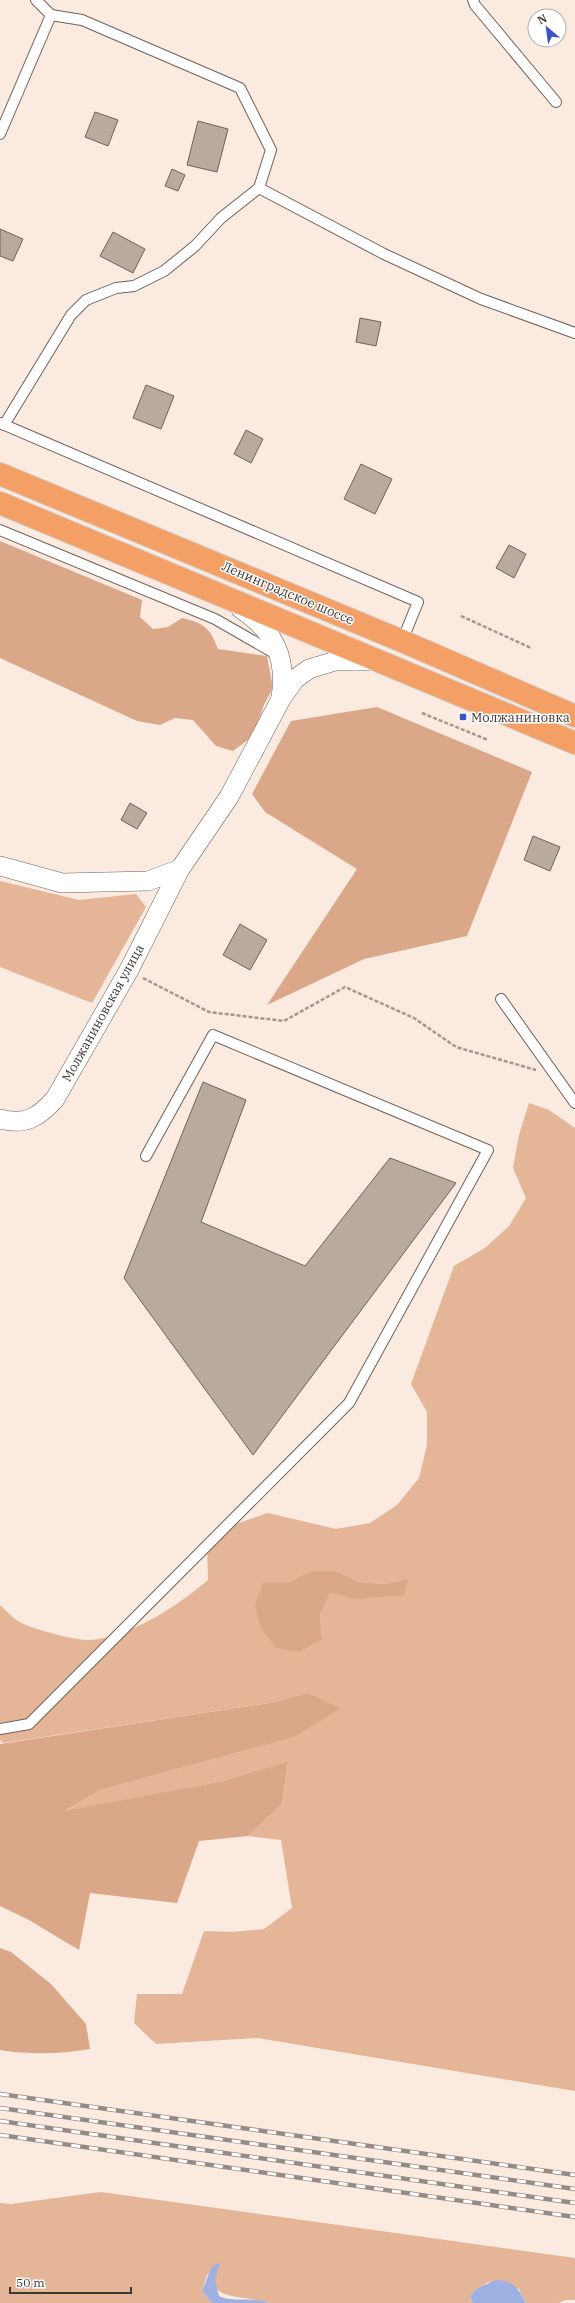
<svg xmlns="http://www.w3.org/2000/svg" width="575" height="2303" font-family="'IBM Plex Serif',serif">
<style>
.green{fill:#e5b597;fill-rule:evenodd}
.forest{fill:#daa888}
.water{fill:#9fb1e2}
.building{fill:#b9aaa0;stroke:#6f6159}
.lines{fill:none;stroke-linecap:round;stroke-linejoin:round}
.lane-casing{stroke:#70625a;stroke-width:12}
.street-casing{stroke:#70625a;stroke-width:20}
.highway-casing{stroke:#d1cfce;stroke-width:24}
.path{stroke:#a29790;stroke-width:2.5;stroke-dasharray:4 2;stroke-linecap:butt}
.lane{stroke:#fff;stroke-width:10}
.street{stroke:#fff;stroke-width:19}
.highway{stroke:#f49f65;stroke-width:22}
.rail-casing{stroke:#968b84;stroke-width:4.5}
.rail{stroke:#fff;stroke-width:3;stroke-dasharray:9;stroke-linecap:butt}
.poi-dot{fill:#3853c5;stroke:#fff;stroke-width:1.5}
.labels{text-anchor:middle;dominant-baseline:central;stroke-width:3;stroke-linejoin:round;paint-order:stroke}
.street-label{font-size:13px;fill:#3e3834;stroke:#fff}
.poi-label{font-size:13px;fill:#3e3834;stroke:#fff;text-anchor:start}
</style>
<rect width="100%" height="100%" fill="#faeae0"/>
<g class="green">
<path d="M 0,881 L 79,900 L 136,894 L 146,907 L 92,1003 L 0,967 Z"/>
<path d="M 529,1103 L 549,1110 L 575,1128 L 575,2091 L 258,2038 L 156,2044 L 134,2023 L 137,1994 L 182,1994 L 204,1931 L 231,1932 L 264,1929 L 292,1908 L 281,1840 L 248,1836 L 282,1804 L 288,1763 L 223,1781 L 64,1812 L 100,1790 L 295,1737 L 340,1708 L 308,1693 L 269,1703 L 3,1743 L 0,1740 L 0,1605 C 6,1611 14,1619 21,1623 C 34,1629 79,1642 92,1640 C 132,1636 179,1605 208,1580 L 207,1547 L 233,1525 L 268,1513 L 336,1529 L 370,1523 L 397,1505 L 419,1478 L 427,1445 L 427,1412 L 411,1384 L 454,1266 L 485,1248 L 509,1226 L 526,1198 L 513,1168 L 519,1135 ZM 310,1571 L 336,1571 L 359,1582 L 384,1584 L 408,1579 L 354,1599 L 330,1593 L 320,1615 L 322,1639 L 263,1583 L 288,1583 Z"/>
<path d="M 101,2192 L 575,2258 L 575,2300 L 565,2300 L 559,2303 L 526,2303 L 519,2289 L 488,2282 L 473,2292 L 470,2298 L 473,2303 L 269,2303 C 245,2294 198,2303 219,2264 L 207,2275 L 202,2291 L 212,2303 L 0,2303 L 0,2203 L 11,2204 Z"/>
</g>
<g class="forest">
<path d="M 0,541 L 142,600 L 140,617 L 153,629 L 168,627 L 182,618 C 204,623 210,628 218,649 L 267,656 L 273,688 L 264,705 L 253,736 L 233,751 L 216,746 L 193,720 L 175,718 L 160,725 L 137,721 L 0,658 Z"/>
<path d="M 377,707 L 532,772 L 467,936 L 364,959 L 267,1005 L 357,869 L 265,812 L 252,794 L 291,721 Z"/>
<path d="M 310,1571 L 336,1571 L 359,1582 L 384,1584 L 408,1579 L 404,1595 L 354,1599 L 330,1593 L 320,1615 L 322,1639 L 299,1652 L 276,1648 L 261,1628 L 255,1605 L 263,1583 L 288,1583 Z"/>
<path d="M 308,1693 L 341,1708 L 295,1737 L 100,1790 L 65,1811 L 223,1781 L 288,1762 L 282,1804 L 248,1836 L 199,1841 L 177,1903 L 90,1893 L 79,1950 L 29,1920 L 0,1906 L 0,1744 L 269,1703 Z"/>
<path d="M 0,1948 L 11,1952 L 51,1984 L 86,2024 L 90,2049 C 60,2054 30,2055 0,2050 Z"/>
</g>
<g class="water">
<path d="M 220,2263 L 215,2280 L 219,2296 C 233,2303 252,2296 269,2303 L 212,2303 L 202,2291 L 212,2266 Z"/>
<path d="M 496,2280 C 513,2280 519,2289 526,2303 L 473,2303 L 470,2297 L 473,2292 L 480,2287 Z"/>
</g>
<g class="building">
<path d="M 95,112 L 118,120 L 108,146 L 85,137 Z"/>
<path d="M 198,121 L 228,129 L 217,172 L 187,165 Z"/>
<path d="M 172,169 L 185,175 L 178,191 L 165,186 Z"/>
<path d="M 0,229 L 23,239 L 13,261 L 0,256 Z"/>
<path d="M 113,232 L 145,249 L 133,273 L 100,256 Z"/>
<path d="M 360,318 L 381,322 L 376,346 L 356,342 Z"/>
<path d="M 146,385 L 174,396 L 161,429 L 133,418 Z"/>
<path d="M 246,430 L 263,439 L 251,463 L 234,454 Z"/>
<path d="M 361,464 L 392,479 L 375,514 L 344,499 Z"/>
<path d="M 509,545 L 526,554 L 514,578 L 496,568 Z"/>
<path d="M 130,803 L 147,813 L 137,829 L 121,820 Z"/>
<path d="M 533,836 L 560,847 L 550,871 L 524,860 Z"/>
<path d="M 240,924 L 267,940 L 250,970 L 223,955 Z"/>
<path d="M 203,1082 L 246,1100 L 201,1222 L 305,1266 L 390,1158 L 456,1183 L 253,1455 L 124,1278 Z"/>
</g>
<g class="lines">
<g class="lane-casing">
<g id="lane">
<path d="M 473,0 L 475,5 L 556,102"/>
<path d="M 51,15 L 82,20 L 240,88 L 271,150 L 259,188 L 384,254 L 481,299 L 575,333"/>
<path d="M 0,134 L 51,15 L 36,0"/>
<path d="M 0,423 L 418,602 L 402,641"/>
<path d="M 4,425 L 71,315 L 86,300 L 116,288 L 134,286 L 164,271 L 195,246 L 221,218 L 259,188"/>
<path d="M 0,530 L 215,619 L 276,654"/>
<path d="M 501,999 L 575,1103"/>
<path d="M 0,1729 L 29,1724 L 349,1403 L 488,1150 L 213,1035 L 146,1156"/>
</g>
</g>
<g class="street-casing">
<g id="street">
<path d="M 241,609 C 275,632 287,657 281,698"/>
<path d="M 0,866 L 62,883 L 148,881 L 180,869"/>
<path d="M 0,1119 C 25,1126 39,1117 55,1099 L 129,970 L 180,869 L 229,797 L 281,699 L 295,679 L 309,669 L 335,661 L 373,661"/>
</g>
</g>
<g class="highway-casing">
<g id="highway">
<path d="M 0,474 L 402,641 L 575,716"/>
<path d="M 0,503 L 575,743"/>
</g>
</g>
<g class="path">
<path d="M 461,616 L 531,648"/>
<path d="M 422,713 L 488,740"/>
<path d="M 143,978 L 209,1012 L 284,1021 L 345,987 L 414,1018 L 456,1047 L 536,1070"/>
</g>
<use href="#lane" class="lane"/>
<use href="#street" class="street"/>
<use href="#highway" class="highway"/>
<g class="rail-casing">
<g id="rail">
<path d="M 0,2094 L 575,2175"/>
<path d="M 0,2108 L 575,2189"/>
<path d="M 0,2121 L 575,2203"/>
<path d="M 0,2135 L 575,2217"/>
</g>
</g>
<use href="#rail" class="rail"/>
</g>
<rect class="poi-dot" x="459" y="713" width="8" height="8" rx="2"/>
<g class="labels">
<g class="street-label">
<text transform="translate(288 593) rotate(23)">Ленинградское шоссе</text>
<text transform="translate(103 1013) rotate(-61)">Молжаниновская улица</text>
</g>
<g class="poi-label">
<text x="471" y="717">Молжаниновка</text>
</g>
</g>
<g transform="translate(547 28) rotate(331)"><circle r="19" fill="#ffffff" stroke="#b2afae"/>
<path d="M0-3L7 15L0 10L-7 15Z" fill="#3853c5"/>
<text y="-6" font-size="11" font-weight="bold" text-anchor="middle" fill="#3e3834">N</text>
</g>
<path d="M10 2287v6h121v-6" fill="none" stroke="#3e3834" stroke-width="2"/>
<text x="16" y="2287" font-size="12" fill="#3e3834" stroke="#ffffff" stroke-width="3" paint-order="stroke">50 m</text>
</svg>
